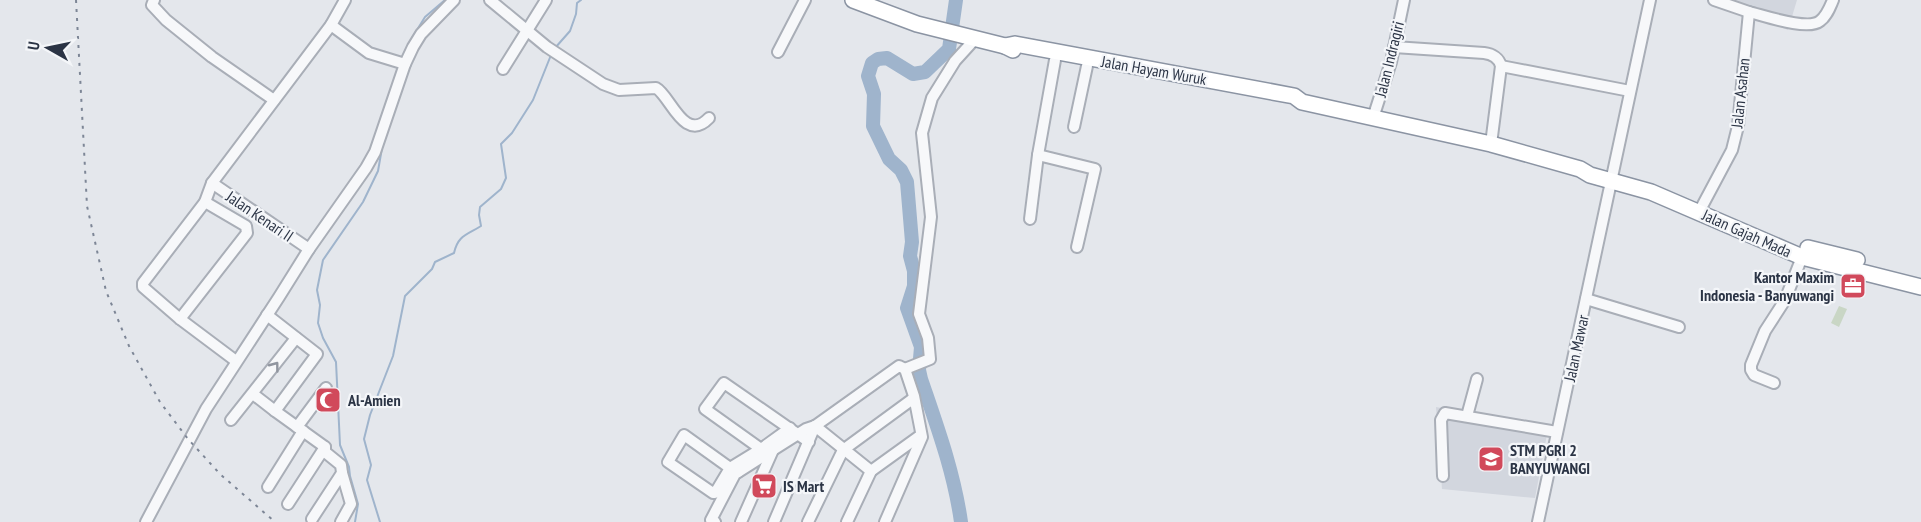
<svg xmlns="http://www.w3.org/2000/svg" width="1921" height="522" font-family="'PT Sans Narrow',sans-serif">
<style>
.built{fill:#d2d6de}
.green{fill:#c9d6c5}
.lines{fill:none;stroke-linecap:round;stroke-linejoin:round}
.stream{stroke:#9fb4cc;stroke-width:2}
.river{stroke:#9fb4cc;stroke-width:14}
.minor-casing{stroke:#a9aeb7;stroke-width:14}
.highway-casing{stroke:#8b94a3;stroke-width:18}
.minor{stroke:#f7f8fa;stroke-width:10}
.highway{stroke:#fff;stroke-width:15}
.rail{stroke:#7d8696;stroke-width:2;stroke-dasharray:3 6;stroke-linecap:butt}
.oneway{stroke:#9196a0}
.labels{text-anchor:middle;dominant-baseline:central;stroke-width:4.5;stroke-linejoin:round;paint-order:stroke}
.street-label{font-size:16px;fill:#2b3445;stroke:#f4f6f9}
.poi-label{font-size:16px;font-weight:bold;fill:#2b3445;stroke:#f4f6f9;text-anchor:start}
</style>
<rect width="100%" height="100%" fill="#e4e7ec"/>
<g class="built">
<path d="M 1710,0 L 1797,0 L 1788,30 Z"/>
<path d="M 1436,407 L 1548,429 L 1535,498 L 1442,489 Z"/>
</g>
<path class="green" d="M 1839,306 L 1847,309 L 1839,327 L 1831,323 Z"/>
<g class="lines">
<g class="stream">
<path d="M 412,38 L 425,17 L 445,0"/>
<path d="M 555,48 L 570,31 L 576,14 L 577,3 L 581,0"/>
<path d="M 394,80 L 399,66"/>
<path d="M 355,522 L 358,504 L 350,476 L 349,467 L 340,445 L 336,362 L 323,338 L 318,323 L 320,305 L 317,290 L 323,260 L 363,202 L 378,171 L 382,148"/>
<path d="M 380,522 L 367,480 L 371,465 L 364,439 L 370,415 L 393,356 L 405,296 L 432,269 L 435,262 L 454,253 C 458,235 467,235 481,226 L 479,215 L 480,207 L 501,189 L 506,178 L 501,144 L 512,133 L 533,100 L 551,55"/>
</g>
<path class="river" d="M 956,0 L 949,49 L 925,72 L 913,74 L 887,58 L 878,59 L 872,63 L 868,76 L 874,94 L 873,126 L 889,159 L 901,170 L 907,182 L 912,242 L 910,256 L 914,271 L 914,286 L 907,308 L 921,347 L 919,370 L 921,379 C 937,426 954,472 961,522"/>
<g class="minor-casing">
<g id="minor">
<path d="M 154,0 L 152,5 L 166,20 L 212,57 L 274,100"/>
<path d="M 490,0 L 547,47 L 603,84 L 619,90 L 656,88 C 670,95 684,144 709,118"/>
<path d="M 1749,12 C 1765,16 1808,31 1820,21 C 1827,16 1830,7 1833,0"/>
<path d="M 331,25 L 369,53 L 405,64"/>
<path d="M 1394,47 L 1484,53 C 1492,54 1499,58 1501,66 L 1491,144"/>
<path d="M 778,52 L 805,0"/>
<path d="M 1501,66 L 1630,91"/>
<path d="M 503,69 L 546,0"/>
<path d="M 1373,118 L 1391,62 L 1404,0"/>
<path d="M 1074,127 L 1087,66"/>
<path d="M 1038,155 L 1095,169 L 1077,247"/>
<path d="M 212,183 L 309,249"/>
<path d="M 1699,212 L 1732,150 L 1738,126 L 1749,12 L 1714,0"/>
<path d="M 1030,219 L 1038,155 L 1055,60"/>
<path d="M 1586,299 L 1679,327"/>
<path d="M 267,315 L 317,354 L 275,411 L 325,447 L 325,452 L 341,465 L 342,473 L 312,519"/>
<path d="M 180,319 L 247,233 L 246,226 L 205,202"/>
<path d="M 236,361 L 180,319 L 143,287 L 143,283 L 205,202 L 212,183 L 331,25 L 345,0"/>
<path d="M 1774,383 L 1754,375 L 1751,370 L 1751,365 L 1765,331 L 1785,300 L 1802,257"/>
<path d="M 253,394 L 275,411"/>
<path d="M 1467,416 L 1477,379"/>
<path d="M 231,420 L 296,338"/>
<path d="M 297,427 L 326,388"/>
<path d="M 684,435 L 730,468 L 715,493 L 713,493 L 668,462 Z"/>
<path d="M 761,449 L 790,428"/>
<path d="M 871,471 L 921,435"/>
<path d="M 738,472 L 730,468 L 761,449 L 705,409 L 724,383 L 809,442"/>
<path d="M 1443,476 L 1441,420 L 1445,413 L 1557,432"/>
<path d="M 268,487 L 303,431"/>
<path d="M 288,504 L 325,447"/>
<path d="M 146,522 L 206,409 L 279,297 L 309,249 L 366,168 L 375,152 L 405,64 L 413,47 L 421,34 L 454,0"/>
<path d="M 341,522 L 351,504 L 342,473"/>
<path d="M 715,522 L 711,520 L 735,474 L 806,429 L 815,426"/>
<path d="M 741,522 L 773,450"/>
<path d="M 774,522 L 815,426"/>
<path d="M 808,522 L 843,450 L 914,398"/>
<path d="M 847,522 L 871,471 L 815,426 L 899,366 L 905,369"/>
<path d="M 885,522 L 922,437 L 914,396 L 905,369 L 930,359 L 928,338 L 919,314 L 931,217 L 922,133 L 932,98 L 955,61 L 975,39"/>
<path d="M 1538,522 L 1650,0"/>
</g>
</g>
<g class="highway-casing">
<g id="highway">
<path d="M 853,0 L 917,24 L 1005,46 L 1013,50"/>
<path d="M 1005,46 L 1015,44 L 1294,96 L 1302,102 L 1491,144 L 1580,169 L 1590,175 L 1651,192 L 1802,257 L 1921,287"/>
<path d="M 1808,248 L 1857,260"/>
</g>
</g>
<use href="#minor" class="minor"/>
<use href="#highway" class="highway"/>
<path class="rail" d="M 76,0 L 87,206 L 106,291 L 129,346 L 160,402 L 188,439 L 220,474 L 275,522"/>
</g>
<defs><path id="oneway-chevron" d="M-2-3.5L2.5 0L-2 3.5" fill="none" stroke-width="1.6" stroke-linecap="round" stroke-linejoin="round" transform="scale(1.5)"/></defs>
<use class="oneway" href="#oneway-chevron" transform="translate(275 366) rotate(-53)"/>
<defs>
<g id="office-square" transform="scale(1.35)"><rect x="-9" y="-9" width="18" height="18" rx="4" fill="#d1495b" stroke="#f4f6f9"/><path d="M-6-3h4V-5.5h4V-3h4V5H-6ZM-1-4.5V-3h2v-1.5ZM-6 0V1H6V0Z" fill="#fff"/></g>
<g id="mosque-square" transform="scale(1.35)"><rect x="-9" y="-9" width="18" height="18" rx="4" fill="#d1495b" stroke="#f4f6f9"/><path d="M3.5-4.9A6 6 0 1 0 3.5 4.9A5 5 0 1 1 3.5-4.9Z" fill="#fff"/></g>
<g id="school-square" transform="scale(1.35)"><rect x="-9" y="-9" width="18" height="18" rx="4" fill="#d1495b" stroke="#f4f6f9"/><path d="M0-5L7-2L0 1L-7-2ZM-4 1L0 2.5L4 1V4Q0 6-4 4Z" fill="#fff"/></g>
<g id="supermarket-square" transform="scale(1.35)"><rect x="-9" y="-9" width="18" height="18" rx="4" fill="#d1495b" stroke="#f4f6f9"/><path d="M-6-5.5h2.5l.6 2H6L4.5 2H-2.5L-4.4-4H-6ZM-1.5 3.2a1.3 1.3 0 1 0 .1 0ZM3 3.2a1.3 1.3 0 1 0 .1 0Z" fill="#fff"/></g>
</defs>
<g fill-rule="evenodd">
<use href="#office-square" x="1853" y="286"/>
<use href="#mosque-square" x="328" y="400"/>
<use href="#school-square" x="1491" y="459"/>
<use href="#supermarket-square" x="764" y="486"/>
</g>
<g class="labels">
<g class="street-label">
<text transform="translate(1389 59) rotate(-76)">Jalan Indragiri</text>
<text transform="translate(1154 70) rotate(10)">Jalan Hayam Wuruk</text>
<text transform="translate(1740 93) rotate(-84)">Jalan Asahan</text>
<text transform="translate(260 216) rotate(34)">Jalan Kenari II</text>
<text transform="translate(1747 233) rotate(24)">Jalan Gajah Mada</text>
<text transform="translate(1576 348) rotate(-78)">Jalan Mawar</text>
</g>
<g class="poi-label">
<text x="1834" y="277" text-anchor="end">Kantor Maxim<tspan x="1834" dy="18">Indonesia - Banyuwangi</tspan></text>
<text x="348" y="400">Al-Amien</text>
<text x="1510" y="450">STM PGRI 2<tspan x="1510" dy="18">BANYUWANGI</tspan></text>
<text x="783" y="486">IS Mart</text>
</g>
</g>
<g transform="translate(48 48) rotate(279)" stroke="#f4f6f9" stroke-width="4.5" paint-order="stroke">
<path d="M0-4.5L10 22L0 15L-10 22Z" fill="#2b3445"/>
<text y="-9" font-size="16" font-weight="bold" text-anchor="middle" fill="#2b3445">U</text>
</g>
</svg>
